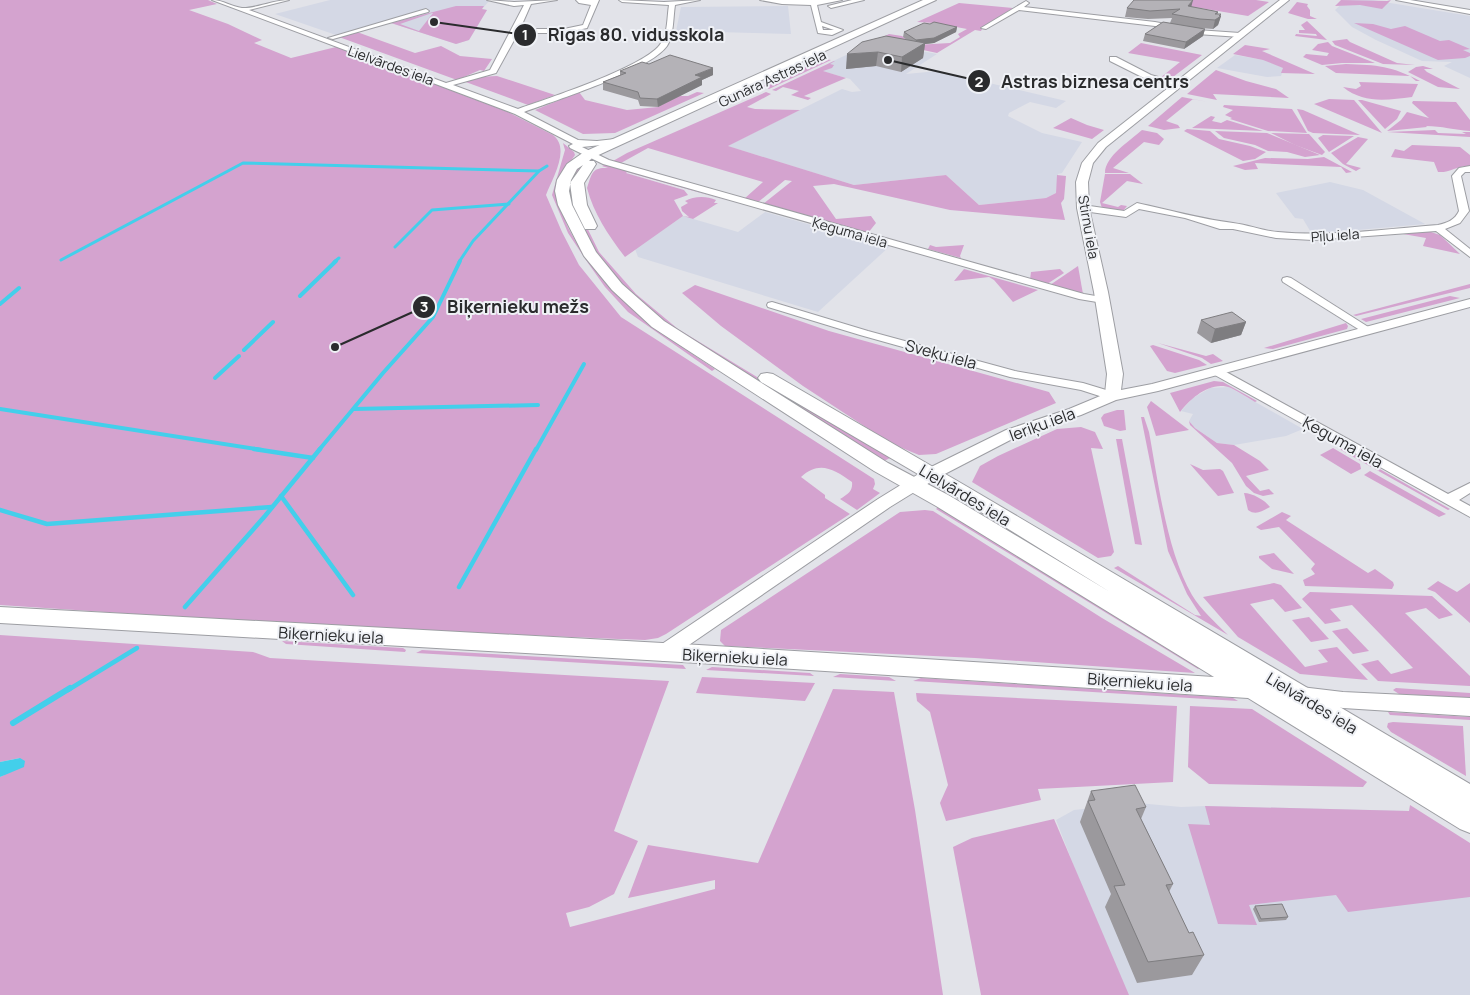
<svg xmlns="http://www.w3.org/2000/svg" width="1470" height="995" font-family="Manrope,sans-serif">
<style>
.built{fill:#d4d8e5}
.green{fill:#d4a3cf;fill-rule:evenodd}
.water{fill:#43cfeb}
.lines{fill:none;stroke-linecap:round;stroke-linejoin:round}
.stream-far3{stroke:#43cfeb;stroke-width:3}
.stream-far2{stroke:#43cfeb;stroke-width:4}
.stream-far1{stroke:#43cfeb;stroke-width:4.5}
.stream{stroke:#43cfeb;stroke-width:6}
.minor-casing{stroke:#9d9ea3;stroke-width:2}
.tertiary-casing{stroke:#9d9ea3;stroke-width:2}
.secondary-casing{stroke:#9d9ea3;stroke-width:2}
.minor{fill:#fff;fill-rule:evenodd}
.tertiary{fill:#fff;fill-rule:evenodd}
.secondary{fill:#fff;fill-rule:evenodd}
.wall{fill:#9b999d}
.shaded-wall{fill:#7e7d80}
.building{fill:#b4b2b7;stroke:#7e7d80}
.labels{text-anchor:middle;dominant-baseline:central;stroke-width:4;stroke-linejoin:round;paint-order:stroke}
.far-street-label{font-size:14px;fill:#2a2b2d;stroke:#eff1f6}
.street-label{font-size:16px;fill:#2a2b2d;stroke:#eff1f6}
.leader{fill:none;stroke:#2a2b2d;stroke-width:2}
.callout-dot{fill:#2a2b2d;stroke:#eff1f6;stroke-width:2}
.mark-label{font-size:15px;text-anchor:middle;font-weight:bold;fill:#fff}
.callout-label{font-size:18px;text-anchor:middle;font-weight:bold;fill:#2a2b2d;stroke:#eff1f6;stroke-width:4;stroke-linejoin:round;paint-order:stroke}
</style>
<rect width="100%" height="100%" fill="#e2e3e9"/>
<g class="built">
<path d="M 330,0 L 485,0 L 489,1 L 482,9 L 487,10 L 469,40 L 456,44 L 385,21 L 336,35 L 275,14 Z"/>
<path d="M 1346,0 L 1372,0 L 1470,16 L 1470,78 L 1444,66 L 1452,62 L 1422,61 L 1376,40 L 1352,27 L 1335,10 Z"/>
<path d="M 788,6 L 791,34 L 676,31 L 681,7 Z"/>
<path d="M 874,42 L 937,54 L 906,74 L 938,71 L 1066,101 L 1056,108 L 1030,102 L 1009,113 L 1008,116 L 1042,133 L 1082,142 L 1062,173 L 1058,174 L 1056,193 L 1046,198 L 979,205 L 946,175 L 854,185 L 727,146 L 842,89 L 852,92 L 861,91 L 850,79 L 822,71 L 829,63 Z"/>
<path d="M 1235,55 L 1264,60 L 1284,68 L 1281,76 L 1267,77 L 1217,68 Z"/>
<path d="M 1330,182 L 1363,190 L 1425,224 L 1312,234 L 1303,219 L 1295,218 L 1276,193 Z"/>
<path d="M 765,212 L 811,225 L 817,230 L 832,233 L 837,232 L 890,246 L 818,312 L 638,257 L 635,249 L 683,216 L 738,232 Z"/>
<path d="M 1229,387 L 1303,429 L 1286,436 L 1234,445 L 1217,443 L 1195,428 L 1189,421 L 1193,414 L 1181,411 L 1193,398 L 1210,388 Z"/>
<path d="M 1138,803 L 1181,807 L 1205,806 L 1409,811 L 1470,850 L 1470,995 L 1124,995 L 1056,820 L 1074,810 Z"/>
</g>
<g class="green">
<path d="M 0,0 L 208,0 L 217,4 L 189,10 L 228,24 L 262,40 L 254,43 L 291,58 L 336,47 L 508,112 L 553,135 C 571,149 552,179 546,195 L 562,232 L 579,265 L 621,317 L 874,479 L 875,484 L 873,489 L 880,493 L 857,510 L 840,499 C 848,494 853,491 852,482 C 834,469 819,460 801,477 L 825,495 L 825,498 L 850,514 L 666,634 L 658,638 L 645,640 L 618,639 L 333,627 L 0,605 Z"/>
<path d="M 1133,0 L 1256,0 L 1269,2 L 1248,16 L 1200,8 Z"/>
<path d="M 1341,0 L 1387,1 L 1391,0 L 1382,9 L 1360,5 L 1335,6 Z"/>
<path d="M 1297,2 L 1308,4 L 1307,6 L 1310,10 L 1310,16 L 1317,19 L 1308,19 L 1288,13 Z"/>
<path d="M 959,3 L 1013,8 L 983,27 L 981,31 L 975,30 L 937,53 L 877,40 L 889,34 L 902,36 L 915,45 L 950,43 L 960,37 L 958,34 L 967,29 L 935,23 L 917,22 Z"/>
<path d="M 456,6 L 484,6 L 482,9 L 487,10 L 469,40 L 456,44 L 391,23 ZM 433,13 L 419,31 L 400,24 L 432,13 Z"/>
<path d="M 1307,21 L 1327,40 L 1295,36 L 1296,34 L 1317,36 L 1316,34 L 1299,33 L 1299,30 L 1305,30 L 1301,25 Z"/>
<path d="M 1354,23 L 1373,24 L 1391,29 L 1405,26 L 1440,41 L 1449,40 L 1470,49 L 1463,50 L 1470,53 L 1470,56 L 1465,58 L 1438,60 Z"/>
<path d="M 357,32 L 415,53 L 441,46 L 460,56 L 492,59 L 484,71 L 480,70 L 457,80 L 339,37 Z"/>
<path d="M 1347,39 L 1350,42 L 1397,63 L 1415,65 L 1383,64 L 1335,45 L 1332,41 Z"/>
<path d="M 1328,42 L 1332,46 L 1375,63 L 1342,63 L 1322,65 L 1303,57 L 1306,54 L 1327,56 L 1329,53 L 1312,50 L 1318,44 Z"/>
<path d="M 1141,43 L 1202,55 L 1169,80 L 1160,78 L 1180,62 L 1128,53 Z"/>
<path d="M 1245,45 L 1270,49 L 1262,51 L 1315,74 L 1281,73 L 1283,68 L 1263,60 L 1233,54 Z"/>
<path d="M 824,59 L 831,60 L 769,89 L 763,86 Z"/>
<path d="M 834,61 L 835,61 L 830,64 L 834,65 L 832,68 L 823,71 L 846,78 L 804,96 L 811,98 L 808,100 L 791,95 L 799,91 L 783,87 L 776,91 L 772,90 Z"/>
<path d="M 1346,64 C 1377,65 1392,66 1420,81 L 1416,81 L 1410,76 L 1336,73 L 1325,66 Z"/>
<path d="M 1423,66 L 1433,69 L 1424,69 L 1427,72 L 1460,89 L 1438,87 L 1408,72 L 1416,67 Z"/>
<path d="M 1216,70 L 1246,81 L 1276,89 L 1289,98 L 1213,94 L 1217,100 L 1187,94 Z"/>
<path d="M 497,76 L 555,95 L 528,105 L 463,81 L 477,77 Z"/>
<path d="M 1359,82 L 1418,84 L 1412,97 C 1387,100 1364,104 1343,87 L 1356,89 L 1361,86 Z"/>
<path d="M 579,92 L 585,100 L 627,110 L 658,107 L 677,96 L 688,96 L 697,92 L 704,93 L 615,133 L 583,134 L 535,110 Z"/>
<path d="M 766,92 L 771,94 L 747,107 L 755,109 L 800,110 L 728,146 L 854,185 L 946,175 L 979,205 L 1046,198 L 1056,193 L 1057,175 L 1066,176 L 1064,199 L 1061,203 L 1065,220 L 950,210 L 834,184 L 813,186 L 836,219 L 871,216 L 876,223 L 868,233 L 763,204 L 792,181 L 785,180 L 757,203 L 744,199 L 763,182 L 648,148 L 621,163 L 613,161 L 627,153 Z"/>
<path d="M 1182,97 L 1208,102 L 1193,99 L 1166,121 L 1178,125 L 1180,128 L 1164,130 L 1148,126 Z"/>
<path d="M 1329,99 L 1354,100 L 1382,133 L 1314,104 Z"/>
<path d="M 1358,100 L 1362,100 L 1401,111 L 1397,119 L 1385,129 Z"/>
<path d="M 1413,101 L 1456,102 L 1470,120 L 1470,131 C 1454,130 1442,126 1426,126 L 1427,127 L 1387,131 L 1401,120 L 1407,112 L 1429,118 L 1412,103 Z"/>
<path d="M 1224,105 L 1292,109 L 1307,133 L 1268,131 L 1230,119 L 1232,118 L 1225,115 L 1233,110 L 1223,107 Z"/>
<path d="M 1297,109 L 1303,110 L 1360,135 L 1313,133 L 1308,131 Z"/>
<path d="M 1211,116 L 1215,117 L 1212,121 L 1221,123 L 1227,120 L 1263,131 L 1192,128 Z"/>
<path d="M 1071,118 L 1087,125 L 1104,130 L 1092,139 L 1053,128 Z"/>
<path d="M 1187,129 L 1210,131 L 1219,139 L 1250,146 L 1266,152 L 1255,159 L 1243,161 L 1184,131 Z"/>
<path d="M 1142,130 L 1157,133 L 1164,139 L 1159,145 L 1144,142 L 1113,168 L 1129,173 L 1105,173 C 1105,156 1130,141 1142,130 Z"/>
<path d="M 1435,130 L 1438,133 L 1466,134 L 1462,132 L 1470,132 L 1470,137 L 1387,132 Z"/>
<path d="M 1215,131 L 1267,133 L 1320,155 L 1305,157 L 1287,152 L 1268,151 L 1255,145 L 1224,138 Z"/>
<path d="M 1271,133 L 1309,134 L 1325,152 L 1322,155 L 1295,145 Z"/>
<path d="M 1323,135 L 1354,136 L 1329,152 L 1318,138 Z"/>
<path d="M 1358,137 L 1368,139 L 1346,164 L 1361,168 L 1356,171 L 1343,164 L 1331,153 Z"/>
<path d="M 563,143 L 574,152 L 575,155 L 564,171 L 556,194 C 561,207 564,221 571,233 C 604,295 659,332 715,369 L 712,371 L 628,312 L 605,287 L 588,263 L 568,233 L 552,195 L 565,150 Z"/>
<path d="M 1412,145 L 1460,147 L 1470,155 L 1470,166 C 1458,165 1450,173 1438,172 L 1434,162 L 1391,157 L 1395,149 L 1404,151 Z"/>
<path d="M 1324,157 L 1352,172 L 1346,173 L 1341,167 L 1255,163 L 1258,169 L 1245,170 L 1233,166 L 1265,158 L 1308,159 Z"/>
<path d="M 591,158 L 592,159 L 582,167 L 577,207 L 599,252 L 636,294 L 678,329 L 890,458 L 884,461 L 673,330 L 631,295 L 594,253 L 571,208 L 566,189 L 577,166 Z"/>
<path d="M 604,165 L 608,165 L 729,201 L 627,172 L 626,173 L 684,190 L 688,195 L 674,200 L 683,216 L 689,217 L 682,211 L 681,207 L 688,203 L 685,201 C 694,196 707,196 716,200 L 714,203 L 718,203 L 693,219 L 683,216 L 625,257 C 608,235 594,214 587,188 C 592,173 592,167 608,168 L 602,166 Z"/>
<path d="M 1105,174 L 1130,174 L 1143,184 L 1127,181 L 1102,203 L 1118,207 L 1121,205 L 1127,206 L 1123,211 L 1102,208 L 1100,202 Z"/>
<path d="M 1428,231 L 1440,235 L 1460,254 L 1423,246 L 1426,238 L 1403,234 Z"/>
<path d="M 930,245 L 936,247 L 964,245 L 960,256 L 961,258 L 928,249 Z"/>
<path d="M 1078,266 L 1083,294 L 1050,285 Z"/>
<path d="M 964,269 L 1038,290 L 1013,302 L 994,280 L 989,277 L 954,281 Z"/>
<path d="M 1060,269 L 1064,273 L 1047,284 L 1030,280 L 1031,272 Z"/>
<path d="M 1470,284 L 1470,288 L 1356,316 L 1353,315 Z"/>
<path d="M 695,285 L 829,331 L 1049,392 L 1056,403 L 936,454 L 919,455 L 890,443 L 803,386 L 721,326 L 682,293 Z"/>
<path d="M 1450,296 L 1460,298 L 1366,322 L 1361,319 Z"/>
<path d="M 1346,323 L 1348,326 L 1347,329 L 1273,349 L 1264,348 Z"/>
<path d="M 1158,343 L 1206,356 L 1213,354 L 1223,361 L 1211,364 L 1202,358 Z"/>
<path d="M 1153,345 L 1199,360 L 1207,365 L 1175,373 L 1167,371 L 1150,346 Z"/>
<path d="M 1214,381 L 1223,382 L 1257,401 L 1255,402 C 1247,397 1239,392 1231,388 C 1211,380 1191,398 1180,412 L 1170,393 Z"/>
<path d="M 1151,401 L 1189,430 L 1156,436 L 1147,407 Z"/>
<path d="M 1117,410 L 1124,410 L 1126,430 L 1120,431 L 1104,426 L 1101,418 L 1104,414 Z"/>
<path d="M 1141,417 L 1144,417 L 1149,432 C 1158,481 1167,552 1192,595 C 1201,610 1215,622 1228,635 L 1114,568 L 1118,566 L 1195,615 L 1201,616 L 1187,594 L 1168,551 Z"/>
<path d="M 1189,421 L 1195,428 L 1217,443 L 1234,445 L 1260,461 L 1269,470 L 1246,476 L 1260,491 L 1269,489 L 1274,494 L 1263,496 L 1254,493 L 1246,486 L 1232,463 L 1190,425 Z"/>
<path d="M 1081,427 L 1095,432 L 1103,449 L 1091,448 L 1114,552 L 1111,556 L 1098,558 L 972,482 L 980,466 L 998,456 L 1057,429 Z"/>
<path d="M 1116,439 L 1122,439 L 1142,545 L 1135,544 Z"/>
<path d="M 1341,447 L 1450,509 L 1448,510 L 1341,450 L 1340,448 Z"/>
<path d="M 1333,448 L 1360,464 L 1361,469 L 1351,474 L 1320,455 Z"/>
<path d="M 1190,464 L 1203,470 L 1220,469 L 1223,471 L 1234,493 L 1218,496 Z"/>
<path d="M 1370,471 L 1446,514 L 1439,517 L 1364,475 Z"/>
<path d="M 1244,493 C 1252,493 1265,500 1270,507 C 1262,511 1256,516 1248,510 Z"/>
<path d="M 940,506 L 1202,666 L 1198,669 L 936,509 Z"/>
<path d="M 925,510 L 933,511 L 1102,618 L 1195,673 L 975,658 L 725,646 L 720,641 L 721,630 L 900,512 Z"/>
<path d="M 1282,512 L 1291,516 L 1286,520 L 1368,573 L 1375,569 L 1393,582 L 1394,585 L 1392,589 L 1305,586 L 1303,580 L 1315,574 L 1311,569 L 1315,564 L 1279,527 L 1261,530 L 1256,527 Z"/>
<path d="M 1274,553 L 1294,574 L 1272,569 L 1259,558 L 1259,556 Z"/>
<path d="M 1438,581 L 1457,592 L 1470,583 L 1470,623 L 1435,592 L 1427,589 Z"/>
<path d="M 1274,583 L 1281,585 L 1302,608 L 1285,612 L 1273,599 L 1250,604 L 1305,667 L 1328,662 L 1318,650 L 1337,647 L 1368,680 L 1300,674 L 1238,637 L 1203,597 Z"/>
<path d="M 1310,592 L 1432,596 L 1453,615 L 1439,619 L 1426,608 L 1405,613 L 1470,676 L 1470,686 L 1378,681 L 1361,664 L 1378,660 L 1391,674 L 1413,668 L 1352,605 L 1330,609 L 1341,621 L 1325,624 L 1302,599 Z"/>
<path d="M 1309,617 L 1329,639 L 1311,642 L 1292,620 Z"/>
<path d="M 1347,628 L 1369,651 L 1353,654 L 1332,631 Z"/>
<path d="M 0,635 L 253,652 L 270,658 L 669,681 L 614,831 L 638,841 L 614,894 L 589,907 L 566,913 L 570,927 L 715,889 L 715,880 L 628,898 L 648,845 L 758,863 L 833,689 L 894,692 L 915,810 L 943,995 L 0,995 L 0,777 L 4,775 L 20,758 L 0,762 Z"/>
<path d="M 282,641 L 403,648 L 406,650 L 405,652 L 286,644 Z"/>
<path d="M 422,650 L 683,665 L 686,669 L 416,653 Z"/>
<path d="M 712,667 L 810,673 L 814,676 L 706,670 Z"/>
<path d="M 840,674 L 889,677 L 896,681 L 833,677 Z"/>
<path d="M 702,677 L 815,683 L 805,701 L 696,693 Z"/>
<path d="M 921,678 L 1233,698 L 1238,701 L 913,681 Z"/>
<path d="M 1396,688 L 1470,693 L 1470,698 L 1399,694 L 1393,690 Z"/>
<path d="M 916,693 L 1177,706 L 1173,782 L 1038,789 L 1041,800 L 946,821 L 940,803 L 948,785 L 930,712 L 917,701 Z"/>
<path d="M 1190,706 L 1252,709 L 1367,782 L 1363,787 L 1209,784 L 1188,767 Z"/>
<path d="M 1388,712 L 1470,717 L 1470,720 L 1390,715 Z"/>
<path d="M 1393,722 L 1463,726 L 1466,776 L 1391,732 L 1387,727 L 1388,723 Z"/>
<path d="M 1410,805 L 1470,843 L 1470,897 L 1348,912 L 1336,895 L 1249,905 L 1257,925 L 1218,924 L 1188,824 L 1210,825 L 1205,806 L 1409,811 Z"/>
<path d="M 1054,819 L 1129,995 L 981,995 L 953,847 L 972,838 Z"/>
</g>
<path class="water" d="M 20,758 L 25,761 L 24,767 L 0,777 L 0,762 Z"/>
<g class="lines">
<g class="stream-far3">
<path d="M 395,247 L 432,210 L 509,204"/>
<path d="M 61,260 L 243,163 L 539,171"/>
<path d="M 334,262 L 339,258"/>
<path d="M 459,262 L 473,241 L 539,171 L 547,166"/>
</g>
<g class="stream-far2">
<path d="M 300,296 L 336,261"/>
<path d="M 0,304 L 19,288"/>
<path d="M 244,350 L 273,322"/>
<path d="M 215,378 L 239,356"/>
<path d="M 0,409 L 262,450"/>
<path d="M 354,409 L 538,405"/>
<path d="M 319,450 L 383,373 L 433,317 L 460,261"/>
<path d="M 536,450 L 584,364"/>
</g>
<g class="stream-far1">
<path d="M 254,449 L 313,458"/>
<path d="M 281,496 L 353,595"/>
<path d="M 0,510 L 47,524 L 272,507"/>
<path d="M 459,587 L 536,449"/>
<path d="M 185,607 L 265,516 L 320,449"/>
<path d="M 68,690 L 137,648"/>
</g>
<path class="stream" d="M 13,723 L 70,688"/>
<g class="minor-casing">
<g id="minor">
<path d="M 212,0 C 223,0 232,7 242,8 C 254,9 274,0 289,0 L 249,10 L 446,83 L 490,70 L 524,5 L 514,6 L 487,0 L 514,2 L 557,0 L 531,4 L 520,29 L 564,29 L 583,25 L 591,5 L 579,3 L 576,0 L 599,0 L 587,28 L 564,33 L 518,33 L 496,73 L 453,85 L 518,109 C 546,99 648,66 661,43 C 668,33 667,17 669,5 L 622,2 L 619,0 L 664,2 L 700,0 L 675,5 C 673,17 674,35 667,46 C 649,71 556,100 524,112 L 578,140 L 597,141 L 624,138 L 624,142 L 621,143 L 582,147 L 609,160 L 1084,294 L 1107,298 L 1108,300 L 1103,303 L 1079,299 L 603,164 L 570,148 L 569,146 L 573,144 L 515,114 Z"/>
<path d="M 760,0 L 842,0 L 817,5 L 821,22 L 843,30 L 832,35 L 818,33 L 811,5 L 782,4 ZM 822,26 L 834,30 L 823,30 Z"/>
<path d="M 852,0 L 864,0 L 831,8 L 828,6 Z"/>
<path d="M 1396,0 L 1410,0 L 1470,10 L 1470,14 Z"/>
<path d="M 1026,1 L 1029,3 L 1024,7 L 1155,22 L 1197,30 L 1240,33 L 1243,35 L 1240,37 L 1197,34 L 1155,26 L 1019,10 L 986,29 L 981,28 Z"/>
<path d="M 426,9 L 429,11 L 428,12 L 333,39 L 328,38 Z"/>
<path d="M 1110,57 L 1116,57 L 1151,75 L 1183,84 L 1179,86 L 1146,79 L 1110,61 Z"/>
<path d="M 1470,166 L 1470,172 L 1465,172 L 1461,176 L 1469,211 L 1460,223 L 1445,229 L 1470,249 L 1470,257 L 1436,231 L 1313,240 L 1276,238 L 1233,229 L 1220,229 L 1185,218 L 1139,209 L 1126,217 L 1083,211 L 1078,208 L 1083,205 L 1124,211 L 1137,203 C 1169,210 1201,219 1233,223 C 1249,225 1263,231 1278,232 C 1331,237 1385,229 1438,225 C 1447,223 1455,220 1459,211 L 1452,176 L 1459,168 Z"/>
<path d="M 1287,277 L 1291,278 L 1373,330 L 1367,333 L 1363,332 L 1283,282 L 1282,280 L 1283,278 Z"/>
<path d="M 772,302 L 868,331 L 1015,371 L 1083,383 L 1116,393 L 1118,396 L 1112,400 L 1081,390 L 1010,377 L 860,335 L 768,307 L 767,305 L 768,303 Z"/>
<path d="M 1217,367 L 1448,494 L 1470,483 L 1470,493 L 1459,500 L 1470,506 L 1470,517 L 1213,374 L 1211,371 L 1213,368 Z"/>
</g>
</g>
<g class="tertiary-casing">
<g id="tertiary">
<path d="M 1280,0 L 1289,0 L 1106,147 L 1093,163 L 1088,182 L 1089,208 L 1108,292 L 1123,374 L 1121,390 L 1152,384 L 1470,299 L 1470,307 L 1158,391 L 1116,400 L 1081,415 L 1018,436 L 937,478 L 890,507 L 670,658 L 663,661 L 656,658 L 653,653 L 656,648 L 878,499 L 925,470 L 1006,430 L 1069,409 L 1105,394 L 1107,374 L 1094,292 L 1077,208 L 1076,182 L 1082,163 L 1098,143 Z"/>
<path d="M 1301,687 L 1343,692 L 1470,698 L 1470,716 L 1343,708 L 1293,701 L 1290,695 L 1293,689 Z"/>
</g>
</g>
<g class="secondary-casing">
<path id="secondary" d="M 923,0 L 936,0 L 592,158 L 589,161 L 594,161 L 596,164 L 584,183 L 587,205 L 597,226 L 595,229 L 585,229 L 573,205 L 570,183 L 583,165 L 577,169 L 571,180 L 569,191 L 572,205 L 596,252 L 622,284 L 664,321 L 888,463 L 950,496 L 1110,592 L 952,494 L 761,382 L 758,378 L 761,374 L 767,373 L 773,374 L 966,486 L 1470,784 L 1470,833 L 1460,829 L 1248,698 L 699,663 L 0,623 L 0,607 L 699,645 L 1214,677 L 936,506 L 874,471 L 652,327 L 612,290 L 584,256 L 558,205 L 555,191 L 557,180 L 567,164 L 584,152 Z"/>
</g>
<use href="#minor" class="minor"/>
<use href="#tertiary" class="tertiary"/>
<use href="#secondary" class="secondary"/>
</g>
<g class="wall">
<path d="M 1191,7 L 1218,12 L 1217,14 L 1221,16 L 1218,25 L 1213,29 L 1201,28 L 1205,29 L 1203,36 L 1184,49 L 1143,41 L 1145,34 L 1170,23 L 1172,18 L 1148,19 L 1125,17 L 1127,8 Z"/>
<path d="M 930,24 L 957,27 L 956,32 L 934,43 L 925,44 L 923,58 L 901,72 L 876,66 L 846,69 L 886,36 L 907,40 L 903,37 L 904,32 Z"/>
<path d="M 620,71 L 713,75 L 702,80 L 702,85 L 658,107 L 640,106 L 638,100 L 603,90 L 603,82 L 620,75 Z"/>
<path d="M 1201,320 L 1246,322 L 1241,335 L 1211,343 L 1197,333 Z"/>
<path d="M 1091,791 L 1146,807 L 1141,819 L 1173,884 L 1169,892 L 1189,933 L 1204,955 L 1192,975 L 1137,983 L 1105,907 L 1111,894 L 1080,822 Z"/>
<path d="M 1255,906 L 1288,917 L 1286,920 L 1259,922 L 1253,909 Z"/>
</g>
<g class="shaded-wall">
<path d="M 1193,0 L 1191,8 L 1188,6 Z"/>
<path d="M 1218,12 L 1215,20 L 1221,14 L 1220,17 L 1221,16 L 1218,25 L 1213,29 L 1215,20 L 1215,14 Z"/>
<path d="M 957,27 L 956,32 L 934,43 L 925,44 L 923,58 L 901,72 L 902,57 L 915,45 L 916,40 Z"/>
<path d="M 1205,29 L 1203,36 L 1184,49 L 1186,42 Z"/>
<path d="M 878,52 L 876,66 L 846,69 L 847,54 Z"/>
<path d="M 713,68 L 713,75 L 702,80 L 702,85 L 658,107 L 657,99 L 695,75 Z"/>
<path d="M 1246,322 L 1241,335 L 1211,343 L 1215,329 Z"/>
</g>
<g class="building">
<path d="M 1134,0 L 1193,0 L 1188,6 L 1214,11 L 1218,12 L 1215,14 L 1221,14 L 1219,16 L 1221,16 L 1215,20 L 1200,19 L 1172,14 L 1180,9 L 1150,11 L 1127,8 Z"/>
<path d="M 934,22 L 957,27 L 934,38 L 916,40 L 904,32 L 924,23 L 930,24 Z"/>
<path d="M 1163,22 L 1205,29 L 1186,42 L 1145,34 Z"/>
<path d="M 886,36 L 925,43 L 902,57 L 878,52 L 847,54 L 862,42 Z"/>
<path d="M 670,55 L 713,68 L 695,75 L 702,77 L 657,99 L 640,98 L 638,92 L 603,82 L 626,73 L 620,71 L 642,62 L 649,64 Z"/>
<path d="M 1232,312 L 1246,322 L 1215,329 L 1201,320 Z"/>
<path d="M 1135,785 L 1146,807 L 1136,809 L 1173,884 L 1166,885 L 1189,933 L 1193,932 L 1204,955 L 1148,962 L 1114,886 L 1125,885 L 1088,801 L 1095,800 L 1091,791 Z"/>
<path d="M 1282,904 L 1288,917 L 1261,919 L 1255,906 Z"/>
</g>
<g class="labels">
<g class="far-street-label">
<text transform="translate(391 65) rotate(20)">Lielvārdes iela</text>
<text transform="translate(772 78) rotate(-25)">Gunāra Astras iela</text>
<text transform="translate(1089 227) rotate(80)">Stirnu iela</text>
<text transform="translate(850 232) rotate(16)">Ķeguma iela</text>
<text transform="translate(1335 235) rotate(-4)">Pīļu iela</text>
</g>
<g class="street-label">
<text transform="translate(941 354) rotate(15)">Sveķu iela</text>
<text transform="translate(1042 424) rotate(-20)">Ieriķu iela</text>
<text transform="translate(1343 442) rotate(29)">Ķeguma iela</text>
<text transform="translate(965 495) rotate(31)">Lielvārdes iela</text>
<text transform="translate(331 635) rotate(3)">Biķernieku iela</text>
<text transform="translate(735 657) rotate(3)">Biķernieku iela</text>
<text transform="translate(1140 682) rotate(4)">Biķernieku iela</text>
<text transform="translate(1312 703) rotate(31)">Lielvārdes iela</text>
</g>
</g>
<path class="leader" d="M434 22L525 35M888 60L979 81M335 347L424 307"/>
<g class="callout-dot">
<circle cx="434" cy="22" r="5"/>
<circle cx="888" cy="60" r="5"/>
<circle cx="335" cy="347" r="5"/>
<circle cx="525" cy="35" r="12"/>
<circle cx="979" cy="81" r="12"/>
<circle cx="424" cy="307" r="12"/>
</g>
<g class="mark-label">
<text x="525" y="40">1</text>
<text x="979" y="87">2</text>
<text x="424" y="312">3</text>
</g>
<g class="callout-label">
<text x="636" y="41">Rīgas 80. vidusskola</text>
<text x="1095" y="88">Astras biznesa centrs</text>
<text x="518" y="313">Biķernieku mežs</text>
</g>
</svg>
